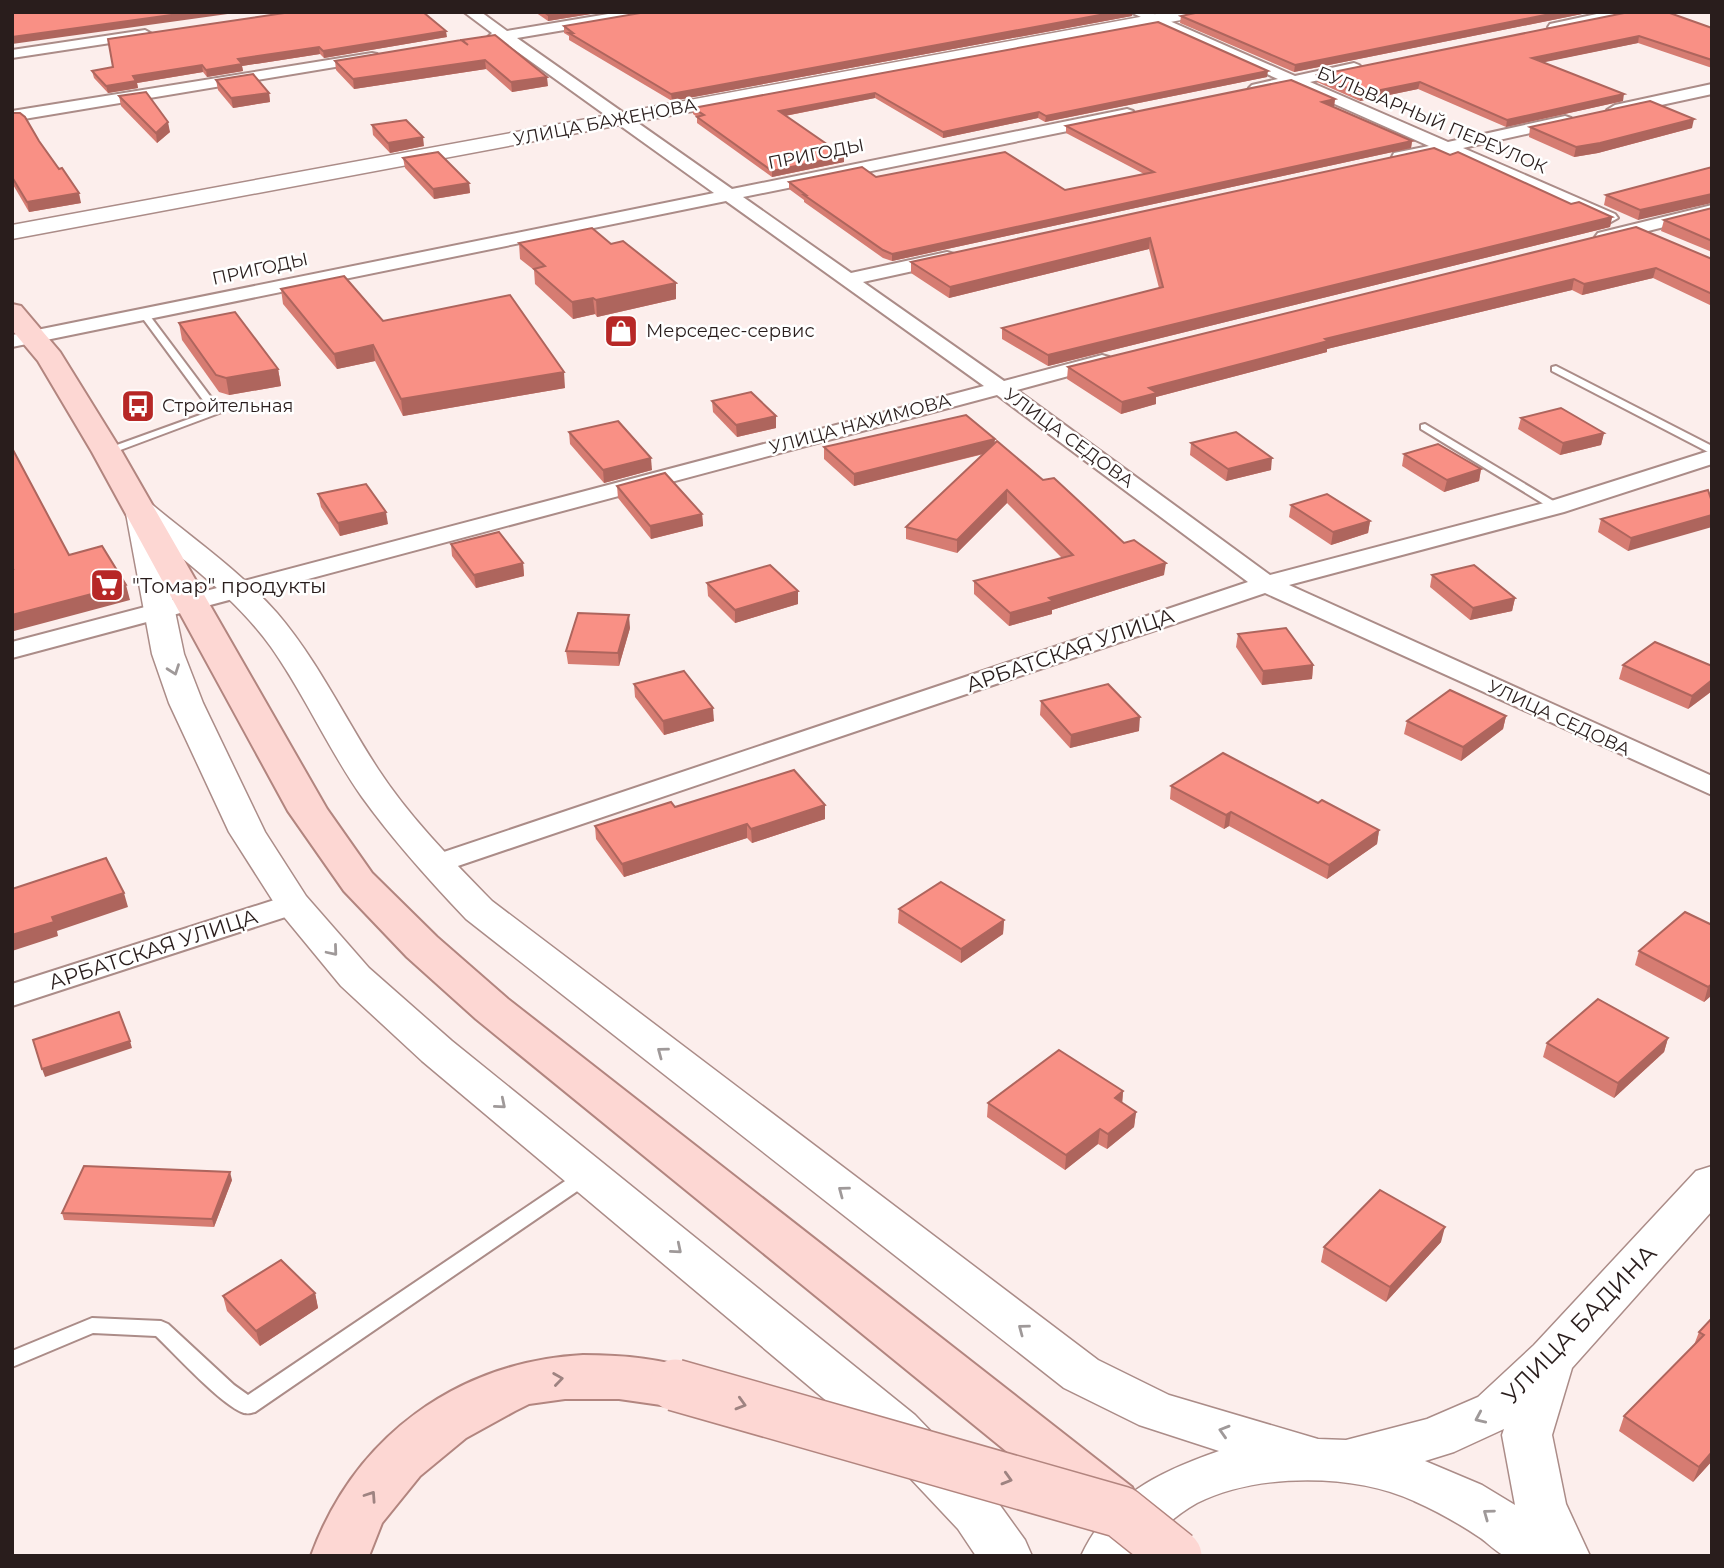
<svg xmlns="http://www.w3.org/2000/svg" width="1724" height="1568" font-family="Montserrat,sans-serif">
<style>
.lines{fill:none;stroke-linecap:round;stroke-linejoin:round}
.service-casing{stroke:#ab8c88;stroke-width:4}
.minor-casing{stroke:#ab8c88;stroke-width:4}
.tertiary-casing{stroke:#ab8c88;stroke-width:3}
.primary-casing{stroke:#b2857f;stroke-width:4}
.service{fill:#fff;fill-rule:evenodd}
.minor{fill:#fff;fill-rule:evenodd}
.tertiary{fill:#fff;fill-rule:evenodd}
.primary{fill:#fdd7d3;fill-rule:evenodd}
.primary-bridge-casing{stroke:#b2857f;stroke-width:54;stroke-linecap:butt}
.primary-bridge{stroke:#fdd7d3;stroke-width:51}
.wall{fill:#d67c72}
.shaded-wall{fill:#ae655d}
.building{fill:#f99085;stroke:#ae655d;stroke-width:2}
.oneway{stroke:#9f9999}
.oneway2{stroke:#9e8381}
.labels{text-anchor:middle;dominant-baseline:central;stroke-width:5;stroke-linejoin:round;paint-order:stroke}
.far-street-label{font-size:18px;fill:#291d1c;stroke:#fff}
.far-poi-label{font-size:18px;fill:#291d1c;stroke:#fff;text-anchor:start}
.poi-label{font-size:21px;fill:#291d1c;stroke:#fff;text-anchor:start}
.street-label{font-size:21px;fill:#291d1c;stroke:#fff}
.near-street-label{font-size:24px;fill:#291d1c;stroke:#fff}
</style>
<rect width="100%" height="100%" fill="#fceeec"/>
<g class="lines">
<g class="service-casing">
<g id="service">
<path d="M 141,312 L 147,312 L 222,412 L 107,455 L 101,452 L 103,450 L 211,411 L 141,316 Z"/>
<path d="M 1556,366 L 1712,446 L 1712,454 L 1552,371 L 1552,367 Z"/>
<path d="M 1425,424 L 1560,505 L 1562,507 L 1556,510 L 1552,509 L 1421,429 L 1421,425 Z"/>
<path d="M 586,1170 L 592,1171 L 595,1176 L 592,1181 L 255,1412 C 250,1413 250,1414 244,1413 C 222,1406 175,1354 156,1336 L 93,1333 L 12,1367 L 12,1351 L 92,1318 L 161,1321 L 168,1324 L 234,1385 L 248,1395 L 580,1171 Z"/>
</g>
</g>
<g class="minor-casing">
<g id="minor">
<path d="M 464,12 L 481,12 L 507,31 L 620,12 L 654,12 L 647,16 L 517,38 L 732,189 L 1127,109 L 1133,111 L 1135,114 L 1133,117 L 1127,119 L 743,197 L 851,273 L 947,252 L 954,254 L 956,258 L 954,262 L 863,282 L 1004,381 L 1102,355 L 1109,357 L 1112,361 L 1109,365 L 1017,390 L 1270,575 L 1548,502 L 1712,450 L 1712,464 L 1564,512 L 1289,585 L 1712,776 L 1712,795 L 1265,593 L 446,870 L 436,873 L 426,870 L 421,864 L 426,858 L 1248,582 L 997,395 L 12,658 L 12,642 L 984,386 L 726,201 L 12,347 L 12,335 L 714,193 L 501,40 L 490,40 L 488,37 L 492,33 Z"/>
<path d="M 1130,12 L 1149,12 L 1295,76 L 1354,63 L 1359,65 L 1362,68 L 1359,71 L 1310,82 L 1448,142 L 1565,116 L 1571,118 L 1573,121 L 1571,124 L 1463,148 L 1615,214 L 1618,218 L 1609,223 L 1603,222 L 1444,152 L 1400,162 L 1394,161 L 1392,157 L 1394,153 L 1429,146 L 1292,85 L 1257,93 L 1252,91 L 1249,88 L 1252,85 L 1278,79 Z"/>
<path d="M 1606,12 L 1635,12 L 1628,16 L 1555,31 L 1548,27 L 1550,24 Z"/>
<path d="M 145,30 L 152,34 L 150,37 L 12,58 L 12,50 Z"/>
<path d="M 372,53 L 377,54 L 379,57 L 377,60 L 12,121 L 12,111 Z"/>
<path d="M 1712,84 L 1712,94 L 1615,115 L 1607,110 L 1615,105 Z"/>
<path d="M 1712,205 L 1712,215 L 1604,242 L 1595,237 L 1598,233 Z"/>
<path d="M 293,894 L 304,897 L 308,904 L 304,911 L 12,1006 L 12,984 Z"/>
</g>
</g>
<g class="tertiary-casing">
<g id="tertiary">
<path d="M 1167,12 L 1206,12 L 1197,17 L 12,239 L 12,225 Z"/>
<path d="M 139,499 L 149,502 C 192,538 240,571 277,613 C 318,661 344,717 378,769 C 410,818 452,860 492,901 L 1098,1360 L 1169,1395 L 1318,1439 L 1346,1440 L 1427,1419 L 1478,1397 L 1534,1345 L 1696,1171 L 1712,1166 L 1712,1211 L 1572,1368 L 1552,1435 L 1566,1504 L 1590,1556 C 1575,1556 1516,1559 1505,1556 C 1496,1552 1487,1542 1479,1537 C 1458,1523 1437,1511 1414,1501 C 1354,1473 1257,1473 1197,1503 C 1174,1516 1154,1535 1138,1556 L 1081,1556 C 1109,1495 1159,1472 1219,1451 L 1139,1425 L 1064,1388 L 466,919 C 429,880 393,840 362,797 C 328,749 305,695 271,647 C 241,605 200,573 160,540 L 184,654 L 203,703 L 265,832 L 306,896 L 369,968 L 452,1041 L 915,1415 L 994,1497 L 1025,1540 L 1032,1556 L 976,1556 L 958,1529 L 879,1445 L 422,1061 L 341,986 L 280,912 L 229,832 L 169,703 L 152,654 L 125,508 L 129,502 ZM 1504,1429 L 1502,1435 L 1515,1505 L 1482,1485 L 1425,1461 L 1454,1452 Z"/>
</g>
</g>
<g class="primary-casing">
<g id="primary">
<path d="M 12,304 L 21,306 L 60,352 L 122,452 L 327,809 L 372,873 L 437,937 L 508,999 L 1132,1487 L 1140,1504 L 1132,1521 L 1112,1528 L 1092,1521 L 476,1019 L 407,957 L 344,891 L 288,811 L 92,452 L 38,361 L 12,330 Z"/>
<path d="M 583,1355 C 620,1355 658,1358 694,1370 L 702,1385 L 694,1400 L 675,1407 L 619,1399 L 565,1399 L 529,1404 L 515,1411 L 466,1438 L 420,1476 L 382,1523 L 369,1556 L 311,1556 C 354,1437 457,1362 583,1355 Z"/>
</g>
</g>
<use href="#service" class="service"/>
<use href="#minor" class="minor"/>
<use href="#tertiary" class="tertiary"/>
<use href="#primary" class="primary"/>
<g class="primary-bridge-casing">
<path id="primary-bridge" d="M 675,1385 L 1121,1512 L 1176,1556"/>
</g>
<use href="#primary-bridge" class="primary-bridge"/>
</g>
<g class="wall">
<path d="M 291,12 L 447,37 L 324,58 L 320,54 L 242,66 L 243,71 L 207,77 L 203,72 L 137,83 L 138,88 L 108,93 L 94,78 L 92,71 L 113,67 Z"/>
<path d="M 535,12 L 603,12 L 548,21 Z"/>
<path d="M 1592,12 L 1294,72 L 1180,23 L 1181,16 Z"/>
<path d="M 1132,16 L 672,101 L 569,40 L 569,36 L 564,33 L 564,26 Z"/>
<path d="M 1158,22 L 1267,77 L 1045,122 L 1038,118 L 943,138 L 875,98 L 785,116 L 844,162 L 772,177 L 697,123 L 697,117 L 693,114 L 693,108 Z"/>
<path d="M 1712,28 L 1712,68 L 1638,43 L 1543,62 L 1623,101 L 1506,127 L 1418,89 L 1360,101 L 1317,82 L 1318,75 Z"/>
<path d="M 461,40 L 548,86 L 512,92 L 486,69 L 354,89 L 336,70 L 335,61 Z"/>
<path d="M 216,80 L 269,93 L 270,102 L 233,108 L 218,90 Z"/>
<path d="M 119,96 L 170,132 L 157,143 L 121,106 Z"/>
<path d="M 1335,99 L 1334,106 L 1332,106 L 1412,141 L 1411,148 L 892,261 L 883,258 L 804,202 L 804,200 L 789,189 L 789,182 L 876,177 L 1065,190 L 1144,174 L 1066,133 L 1066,126 Z"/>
<path d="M 12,113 L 39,141 L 81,203 L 29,212 L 12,183 Z"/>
<path d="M 372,125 L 424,146 L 390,153 L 373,135 Z"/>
<path d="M 1530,127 L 1692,128 L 1598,153 L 1574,157 L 1529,137 Z"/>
<path d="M 1434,148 L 1571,204 L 1612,217 L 1610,227 L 1048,366 L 1002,339 L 1002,328 L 1159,288 L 1149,249 L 949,298 L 911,273 L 911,262 Z"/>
<path d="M 403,158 L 469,183 L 470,193 L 434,199 L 405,168 Z"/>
<path d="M 1712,167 L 1638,220 L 1604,205 L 1606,195 Z"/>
<path d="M 1712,208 L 1712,252 L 1661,231 L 1664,220 Z"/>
<path d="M 1636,227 L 1712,259 L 1712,306 L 1653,278 L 1582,295 L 1572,290 L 1327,349 L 1327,352 L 1156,397 L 1156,404 L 1121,414 L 1067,379 L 1068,367 Z"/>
<path d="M 519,243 L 676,299 L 597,317 L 595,314 L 573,319 L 535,284 L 534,270 L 520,259 Z"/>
<path d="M 281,289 L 383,321 L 565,388 L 403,416 L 375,361 L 337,369 L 283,304 Z"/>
<path d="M 179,323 L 278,369 L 281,386 L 229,395 L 219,392 L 182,340 Z"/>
<path d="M 712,401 L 776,428 L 737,437 L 713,412 Z"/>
<path d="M 1521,418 L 1604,433 L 1601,445 L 1560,455 L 1518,429 Z"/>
<path d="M 569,432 L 652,470 L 604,483 L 570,444 Z"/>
<path d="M 1191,443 L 1271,470 L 1226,481 L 1190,455 Z"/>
<path d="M 994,444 L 1043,480 L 1164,575 L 1052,610 L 1052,614 L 1009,626 L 974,594 L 974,581 L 1062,558 L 1007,503 L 957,553 L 906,539 L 906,527 L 984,454 L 854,486 L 824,459 L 824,447 Z"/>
<path d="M 1404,454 L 1481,469 L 1479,481 L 1444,492 L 1402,466 Z"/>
<path d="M 617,486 L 702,514 L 703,526 L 651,539 L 618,498 Z"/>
<path d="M 318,494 L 388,524 L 340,536 L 321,507 Z"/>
<path d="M 1712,502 L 1628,551 L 1598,532 L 1601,519 Z"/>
<path d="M 1291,505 L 1370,521 L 1368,533 L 1331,545 L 1289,517 Z"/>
<path d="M 451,544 L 523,563 L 524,576 L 476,588 L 452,556 Z"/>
<path d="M 1432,575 L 1515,598 L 1512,611 L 1470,620 L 1430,587 Z"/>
<path d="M 707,583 L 798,591 L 798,604 L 735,623 L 708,596 Z"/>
<path d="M 630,628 L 619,666 L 568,664 L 566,651 Z"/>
<path d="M 1238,634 L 1313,665 L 1312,679 L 1262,685 L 1236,647 Z"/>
<path d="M 1623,665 L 1712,666 L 1712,691 L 1688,709 L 1619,679 Z"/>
<path d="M 634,684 L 714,721 L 664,735 L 635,697 Z"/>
<path d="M 1041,701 L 1139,731 L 1070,748 L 1040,715 Z"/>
<path d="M 1506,716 L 1503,729 L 1461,761 L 1404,734 L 1407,721 Z"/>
<path d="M 1171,786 L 1318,803 L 1379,830 L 1377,844 L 1327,879 L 1229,826 L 1224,829 L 1170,799 Z"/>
<path d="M 675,807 L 825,819 L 752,843 L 747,838 L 624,877 L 596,839 L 595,826 Z"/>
<path d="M 899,909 L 1004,920 L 1003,934 L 961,963 L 898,923 Z"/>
<path d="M 1685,912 L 1712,995 L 1704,1002 L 1635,965 L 1639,951 Z"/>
<path d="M 1668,1038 L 1664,1052 L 1614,1098 L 1543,1057 L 1547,1043 Z"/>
<path d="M 1123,1091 L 1122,1103 L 1136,1112 L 1134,1127 L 1107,1149 L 1098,1144 L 1065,1170 L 987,1117 L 988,1103 Z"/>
<path d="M 232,1180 L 214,1227 L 64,1220 L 62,1213 Z"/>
<path d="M 1441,1242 L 1386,1302 L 1321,1262 L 1324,1247 Z"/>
<path d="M 315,1293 L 318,1308 L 260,1346 L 227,1311 L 223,1296 Z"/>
<path d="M 1712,1318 L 1712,1461 L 1693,1482 L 1619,1431 L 1624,1416 L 1694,1345 L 1699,1332 Z"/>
</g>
<g class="shaded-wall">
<path d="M 193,12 L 242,12 L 12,44 L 12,37 Z"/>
<path d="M 563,12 L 603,12 L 548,21 L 548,15 Z"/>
<path d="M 1116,12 L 1132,12 L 1132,16 L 672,101 L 671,94 Z"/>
<path d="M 1560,12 L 1592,12 L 1294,72 L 1295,65 Z"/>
<path d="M 446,31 L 447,37 L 324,58 L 323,51 Z"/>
<path d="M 1639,36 L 1638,43 L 1531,65 L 1532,58 Z"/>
<path d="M 319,47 L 320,54 L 242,66 L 243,71 L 207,77 L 206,70 L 238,59 Z"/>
<path d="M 485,60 L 486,69 L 354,89 L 353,79 Z"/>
<path d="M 202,65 L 203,72 L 137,83 L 138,88 L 108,93 L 106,86 L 133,76 Z"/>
<path d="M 1268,71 L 1267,77 L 1045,122 L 1046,116 Z"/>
<path d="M 547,77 L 548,86 L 512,92 L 511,82 Z"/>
<path d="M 1420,82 L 1418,89 L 1360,101 L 1361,94 Z"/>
<path d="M 269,93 L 270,102 L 233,108 L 231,98 Z"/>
<path d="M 875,93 L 875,98 L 779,117 L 779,111 Z"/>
<path d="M 1624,94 L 1623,101 L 1506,127 L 1507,120 Z"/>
<path d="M 1335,99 L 1334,106 L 1322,108 L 1322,102 Z"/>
<path d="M 1039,112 L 1038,118 L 943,138 L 943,132 Z"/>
<path d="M 1694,119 L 1692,128 L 1598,153 L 1574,157 L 1576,147 Z"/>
<path d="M 168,122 L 170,132 L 157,143 L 156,133 Z"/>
<path d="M 423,137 L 424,146 L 390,153 L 388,143 Z"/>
<path d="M 1412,141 L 1411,148 L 892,261 L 892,254 Z"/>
<path d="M 844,156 L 844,162 L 772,177 L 772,171 Z"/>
<path d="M 469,183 L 470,193 L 434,199 L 433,189 Z"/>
<path d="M 79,193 L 81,203 L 29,212 L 27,202 Z"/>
<path d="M 1712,194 L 1712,203 L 1638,220 L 1640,210 Z"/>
<path d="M 1612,217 L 1610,227 L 1048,366 L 1048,355 Z"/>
<path d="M 1150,238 L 1149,249 L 949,298 L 950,287 Z"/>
<path d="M 1656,268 L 1653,278 L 1582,295 L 1584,284 Z"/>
<path d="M 1574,279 L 1572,290 L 1327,349 L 1327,352 L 1156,397 L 1156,404 L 1121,414 L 1122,402 L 1149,388 L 1325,339 Z"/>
<path d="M 676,283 L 676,299 L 597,317 L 596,300 Z"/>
<path d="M 593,298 L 595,314 L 573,319 L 572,302 Z"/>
<path d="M 373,345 L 375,361 L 337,369 L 334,354 Z"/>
<path d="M 278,369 L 281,386 L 229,395 L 226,378 Z"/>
<path d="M 564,372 L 565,388 L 403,416 L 401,399 Z"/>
<path d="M 776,416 L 776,428 L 737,437 L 736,425 Z"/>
<path d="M 1604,433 L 1601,445 L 1560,455 L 1563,443 Z"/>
<path d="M 995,439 L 994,451 L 854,486 L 854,474 Z"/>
<path d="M 651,458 L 652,470 L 604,483 L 603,470 Z"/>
<path d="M 1272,458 L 1271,470 L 1226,481 L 1228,469 Z"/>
<path d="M 1481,469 L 1479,481 L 1444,492 L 1447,480 Z"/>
<path d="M 1007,490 L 1007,503 L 957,553 L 957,540 Z"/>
<path d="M 386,512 L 388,524 L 340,536 L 338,523 Z"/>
<path d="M 702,514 L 703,526 L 651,539 L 650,526 Z"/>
<path d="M 1712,515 L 1712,527 L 1628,551 L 1631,538 Z"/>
<path d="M 1370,521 L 1368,533 L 1331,545 L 1333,532 Z"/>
<path d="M 523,563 L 524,576 L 476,588 L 474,575 Z"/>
<path d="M 1166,563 L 1164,575 L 1052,610 L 1052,614 L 1009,626 L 1010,613 L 1049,598 Z"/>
<path d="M 126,585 L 130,600 L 14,631 L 12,624 L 12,615 Z"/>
<path d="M 798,591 L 798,604 L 735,623 L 735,610 Z"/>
<path d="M 1515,598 L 1512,611 L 1470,620 L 1473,608 Z"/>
<path d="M 629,615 L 630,628 L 619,666 L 618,653 Z"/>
<path d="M 1313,665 L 1312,679 L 1262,685 L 1263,671 Z"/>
<path d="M 1712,680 L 1712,691 L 1688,709 L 1692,696 Z"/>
<path d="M 713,708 L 714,721 L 664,735 L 663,721 Z"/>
<path d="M 1506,716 L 1503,729 L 1461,761 L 1463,747 Z"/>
<path d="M 1140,717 L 1139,731 L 1070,748 L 1071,735 Z"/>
<path d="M 825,805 L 825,819 L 752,843 L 751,829 Z"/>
<path d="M 1231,812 L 1229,826 L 1224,829 L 1226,815 Z"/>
<path d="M 747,824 L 747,838 L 624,877 L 622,864 Z"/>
<path d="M 1379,830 L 1377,844 L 1327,879 L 1329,865 Z"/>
<path d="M 124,893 L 128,907 L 57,931 L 58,936 L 12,951 L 12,935 L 52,917 Z"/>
<path d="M 1004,920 L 1003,934 L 961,963 L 961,949 Z"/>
<path d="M 1712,984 L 1712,995 L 1704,1002 L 1708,987 Z"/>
<path d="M 1668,1038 L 1664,1052 L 1614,1098 L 1618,1083 Z"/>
<path d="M 130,1041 L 132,1048 L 45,1077 L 42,1069 Z"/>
<path d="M 1123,1091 L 1122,1106 L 1115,1098 Z"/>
<path d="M 1136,1112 L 1134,1127 L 1107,1149 L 1108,1134 Z"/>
<path d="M 1100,1129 L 1098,1144 L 1065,1170 L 1066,1155 Z"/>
<path d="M 230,1172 L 232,1180 L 214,1227 L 212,1219 Z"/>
<path d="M 1445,1227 L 1441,1242 L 1386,1302 L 1390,1287 Z"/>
<path d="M 315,1293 L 318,1308 L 260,1346 L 256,1331 Z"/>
<path d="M 1712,1452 L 1712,1461 L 1693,1482 L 1699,1467 Z"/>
</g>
<g class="building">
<path d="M 12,12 L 193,12 L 12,37 Z"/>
<path d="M 291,12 L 423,12 L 446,31 L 323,51 L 319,47 L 238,59 L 242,64 L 206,70 L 202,65 L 133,76 L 136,81 L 106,86 L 92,71 L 113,67 L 108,39 Z"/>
<path d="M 544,12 L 563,12 L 548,15 Z"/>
<path d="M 646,12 L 1116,12 L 671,94 L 569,33 L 573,33 L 564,26 Z"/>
<path d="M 1200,12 L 1560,12 L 1295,65 L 1181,16 Z"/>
<path d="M 1629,12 L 1667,12 L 1712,28 L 1712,60 L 1639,36 L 1532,58 L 1624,94 L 1507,120 L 1420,82 L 1361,94 L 1318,75 Z"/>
<path d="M 1158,22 L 1268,71 L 1046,116 L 1039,112 L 943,132 L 875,93 L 779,111 L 844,156 L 772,171 L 697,117 L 704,115 L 693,108 Z"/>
<path d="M 495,35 L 547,77 L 511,82 L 485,60 L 353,79 L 335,61 L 461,40 L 468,45 L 462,40 Z"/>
<path d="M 253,74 L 269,93 L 231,98 L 216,80 Z"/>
<path d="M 1291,80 L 1335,99 L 1322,102 L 1412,141 L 892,254 L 883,250 L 804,195 L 806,195 L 789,182 L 862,167 L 876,177 L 1005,152 L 1065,190 L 1154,172 L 1066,126 Z"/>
<path d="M 146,92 L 168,122 L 156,133 L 119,96 Z"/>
<path d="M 1650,101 L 1694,119 L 1600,143 L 1576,147 L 1530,127 Z"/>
<path d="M 12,113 L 20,113 L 25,117 L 39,141 L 59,169 L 62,168 L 79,193 L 27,202 L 12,177 Z"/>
<path d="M 406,120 L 423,137 L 388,143 L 372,125 Z"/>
<path d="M 1434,148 L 1450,155 L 1458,152 L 1571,204 L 1579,202 L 1612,217 L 1048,355 L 1002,328 L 1163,287 L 1150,238 L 950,287 L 911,262 Z"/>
<path d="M 438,152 L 469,183 L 433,189 L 403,158 Z"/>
<path d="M 1712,167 L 1712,194 L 1640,210 L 1606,195 Z"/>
<path d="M 1712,208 L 1712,241 L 1664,220 Z"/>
<path d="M 1636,227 L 1712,259 L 1712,294 L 1656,268 L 1584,284 L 1574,279 L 1325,339 L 1328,341 L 1149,388 L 1157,393 L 1122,402 L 1068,367 Z"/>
<path d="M 592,228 L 611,244 L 623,241 L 676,283 L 596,300 L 593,298 L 572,302 L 534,269 L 545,266 L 519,243 Z"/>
<path d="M 344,276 L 383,321 L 510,295 L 564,372 L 401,399 L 373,345 L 334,354 L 281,289 Z"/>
<path d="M 235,312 L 278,369 L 226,378 L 216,375 L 179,323 Z"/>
<path d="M 751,392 L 776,416 L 736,425 L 712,401 Z"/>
<path d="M 1561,408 L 1604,433 L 1563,443 L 1521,418 Z"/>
<path d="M 966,415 L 995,439 L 854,474 L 824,447 Z"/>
<path d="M 618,421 L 651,458 L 603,470 L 569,432 Z"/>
<path d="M 1236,432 L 1272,458 L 1228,469 L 1191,443 Z"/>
<path d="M 997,441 L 1043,480 L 1054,478 L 1124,543 L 1134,540 L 1166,563 L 1049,598 L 1053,601 L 1010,613 L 974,581 L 1073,555 L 1007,490 L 957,540 L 906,527 Z"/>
<path d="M 1438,444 L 1481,469 L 1447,480 L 1404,454 Z"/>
<path d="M 12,448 L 69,555 L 102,546 L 126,585 L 12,615 L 12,569 L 13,569 L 12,567 Z"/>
<path d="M 665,473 L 702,514 L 650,526 L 617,486 Z"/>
<path d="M 366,484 L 386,512 L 338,523 L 318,494 Z"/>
<path d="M 1708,490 L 1712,502 L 1712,515 L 1631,538 L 1601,519 Z"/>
<path d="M 1327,494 L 1370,521 L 1333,532 L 1291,505 Z"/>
<path d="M 499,532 L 523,563 L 474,575 L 451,544 Z"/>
<path d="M 770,565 L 798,591 L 735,610 L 707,583 Z"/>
<path d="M 1474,565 L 1515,598 L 1473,608 L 1432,575 Z"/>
<path d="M 578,613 L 629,615 L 618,653 L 566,651 Z"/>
<path d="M 1286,628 L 1313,665 L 1263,671 L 1238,634 Z"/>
<path d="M 1655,642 L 1712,666 L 1712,680 L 1692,696 L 1623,665 Z"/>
<path d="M 684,671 L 713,708 L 663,721 L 634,684 Z"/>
<path d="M 1108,684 L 1140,717 L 1071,735 L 1041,701 Z"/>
<path d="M 1450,690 L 1506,716 L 1463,747 L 1407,721 Z"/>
<path d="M 1223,753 L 1318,803 L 1322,800 L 1379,830 L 1329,865 L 1231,812 L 1226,815 L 1171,786 Z"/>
<path d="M 794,770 L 825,805 L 751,829 L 747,824 L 622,864 L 595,826 L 671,802 L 675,807 Z"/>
<path d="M 106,858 L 124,893 L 52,917 L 54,922 L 12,935 L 12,889 Z"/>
<path d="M 941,882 L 1004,920 L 961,949 L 899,909 Z"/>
<path d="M 1685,912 L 1712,925 L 1712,984 L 1708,987 L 1639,951 Z"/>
<path d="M 1598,999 L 1668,1038 L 1618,1083 L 1547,1043 Z"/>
<path d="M 119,1012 L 130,1041 L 42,1069 L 33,1040 Z"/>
<path d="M 1059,1050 L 1123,1091 L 1115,1098 L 1136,1112 L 1108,1134 L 1100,1129 L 1066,1155 L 988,1103 Z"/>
<path d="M 84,1166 L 230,1172 L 212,1219 L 62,1213 Z"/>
<path d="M 1380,1190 L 1445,1227 L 1390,1287 L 1324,1247 Z"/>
<path d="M 281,1260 L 315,1293 L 256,1331 L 223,1296 Z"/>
<path d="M 1712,1318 L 1712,1452 L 1699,1467 L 1624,1416 L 1704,1335 L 1699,1332 Z"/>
</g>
<defs><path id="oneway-chevron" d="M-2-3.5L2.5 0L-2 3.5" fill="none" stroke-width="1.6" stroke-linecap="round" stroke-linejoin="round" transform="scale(1.75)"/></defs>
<g class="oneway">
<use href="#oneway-chevron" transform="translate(174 670) rotate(70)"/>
<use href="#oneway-chevron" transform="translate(333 951) rotate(50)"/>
<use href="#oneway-chevron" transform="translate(662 1052) rotate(-143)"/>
<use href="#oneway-chevron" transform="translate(501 1104) rotate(40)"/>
<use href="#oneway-chevron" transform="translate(843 1191) rotate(-143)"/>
<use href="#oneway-chevron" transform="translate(677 1249) rotate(40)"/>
<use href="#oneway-chevron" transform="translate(1023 1329) rotate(-143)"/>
<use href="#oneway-chevron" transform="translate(1480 1418) rotate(156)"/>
<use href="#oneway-chevron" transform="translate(1224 1431) rotate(-163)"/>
<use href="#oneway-chevron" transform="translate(1488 1514) rotate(-144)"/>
</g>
<g class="oneway2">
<use href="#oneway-chevron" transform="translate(558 1379) rotate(-8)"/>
<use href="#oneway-chevron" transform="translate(741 1404) rotate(16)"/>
<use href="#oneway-chevron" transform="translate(1007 1479) rotate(16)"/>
<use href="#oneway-chevron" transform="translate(371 1496) rotate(-56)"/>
</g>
<defs>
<g id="shop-square" transform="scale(1.75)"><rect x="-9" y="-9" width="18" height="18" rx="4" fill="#b72726" stroke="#fff"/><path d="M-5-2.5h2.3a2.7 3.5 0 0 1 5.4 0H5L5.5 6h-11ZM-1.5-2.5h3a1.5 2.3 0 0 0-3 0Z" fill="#fff"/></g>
<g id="bus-square" transform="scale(1.75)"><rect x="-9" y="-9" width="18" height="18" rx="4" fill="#b72726" stroke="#fff"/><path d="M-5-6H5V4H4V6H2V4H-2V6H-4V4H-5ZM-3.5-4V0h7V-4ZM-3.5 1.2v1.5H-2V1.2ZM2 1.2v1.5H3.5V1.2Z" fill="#fff"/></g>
<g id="supermarket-square" transform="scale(1.75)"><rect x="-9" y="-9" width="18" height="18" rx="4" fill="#b72726" stroke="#fff"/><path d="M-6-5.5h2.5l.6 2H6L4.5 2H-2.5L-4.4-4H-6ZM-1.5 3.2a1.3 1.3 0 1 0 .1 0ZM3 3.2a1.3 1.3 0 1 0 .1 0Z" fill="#fff"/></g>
</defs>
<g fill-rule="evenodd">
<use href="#shop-square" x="621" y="331"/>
<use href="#bus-square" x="138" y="406"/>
<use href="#supermarket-square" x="107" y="585"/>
</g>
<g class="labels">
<g class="far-street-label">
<text transform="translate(1432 120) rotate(23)">БУЛЬВАРНЫЙ ПЕРЕУЛОК</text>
<text transform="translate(605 122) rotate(-11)">УЛИЦА БАЖЕНОВА</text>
<text transform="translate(816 154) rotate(-11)">ПРИГОДЫ</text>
<text transform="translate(260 269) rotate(-12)">ПРИГОДЫ</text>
<text transform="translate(860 424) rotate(-15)">УЛИЦА НАХИМОВА</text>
<text transform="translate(1069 438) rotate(36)">УЛИЦА СЕДОВА</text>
<text transform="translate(1559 718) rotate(25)">УЛИЦА СЕДОВА</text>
</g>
<g class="far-poi-label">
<text x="646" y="331">Мерседес-сервис</text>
<text x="162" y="406">Стройтельная</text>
</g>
<g class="poi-label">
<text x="132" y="585">"Томар" продукты</text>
</g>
<g class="street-label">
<text transform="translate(1070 650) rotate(-19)">АРБАТСКАЯ УЛИЦА</text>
<text transform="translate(153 949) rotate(-18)">АРБАТСКАЯ УЛИЦА</text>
</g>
<g class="near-street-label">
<text transform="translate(1579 1324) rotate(-46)">УЛИЦА БАДИНА</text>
</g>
</g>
<rect width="1724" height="1568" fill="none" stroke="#291d1c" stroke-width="28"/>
</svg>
